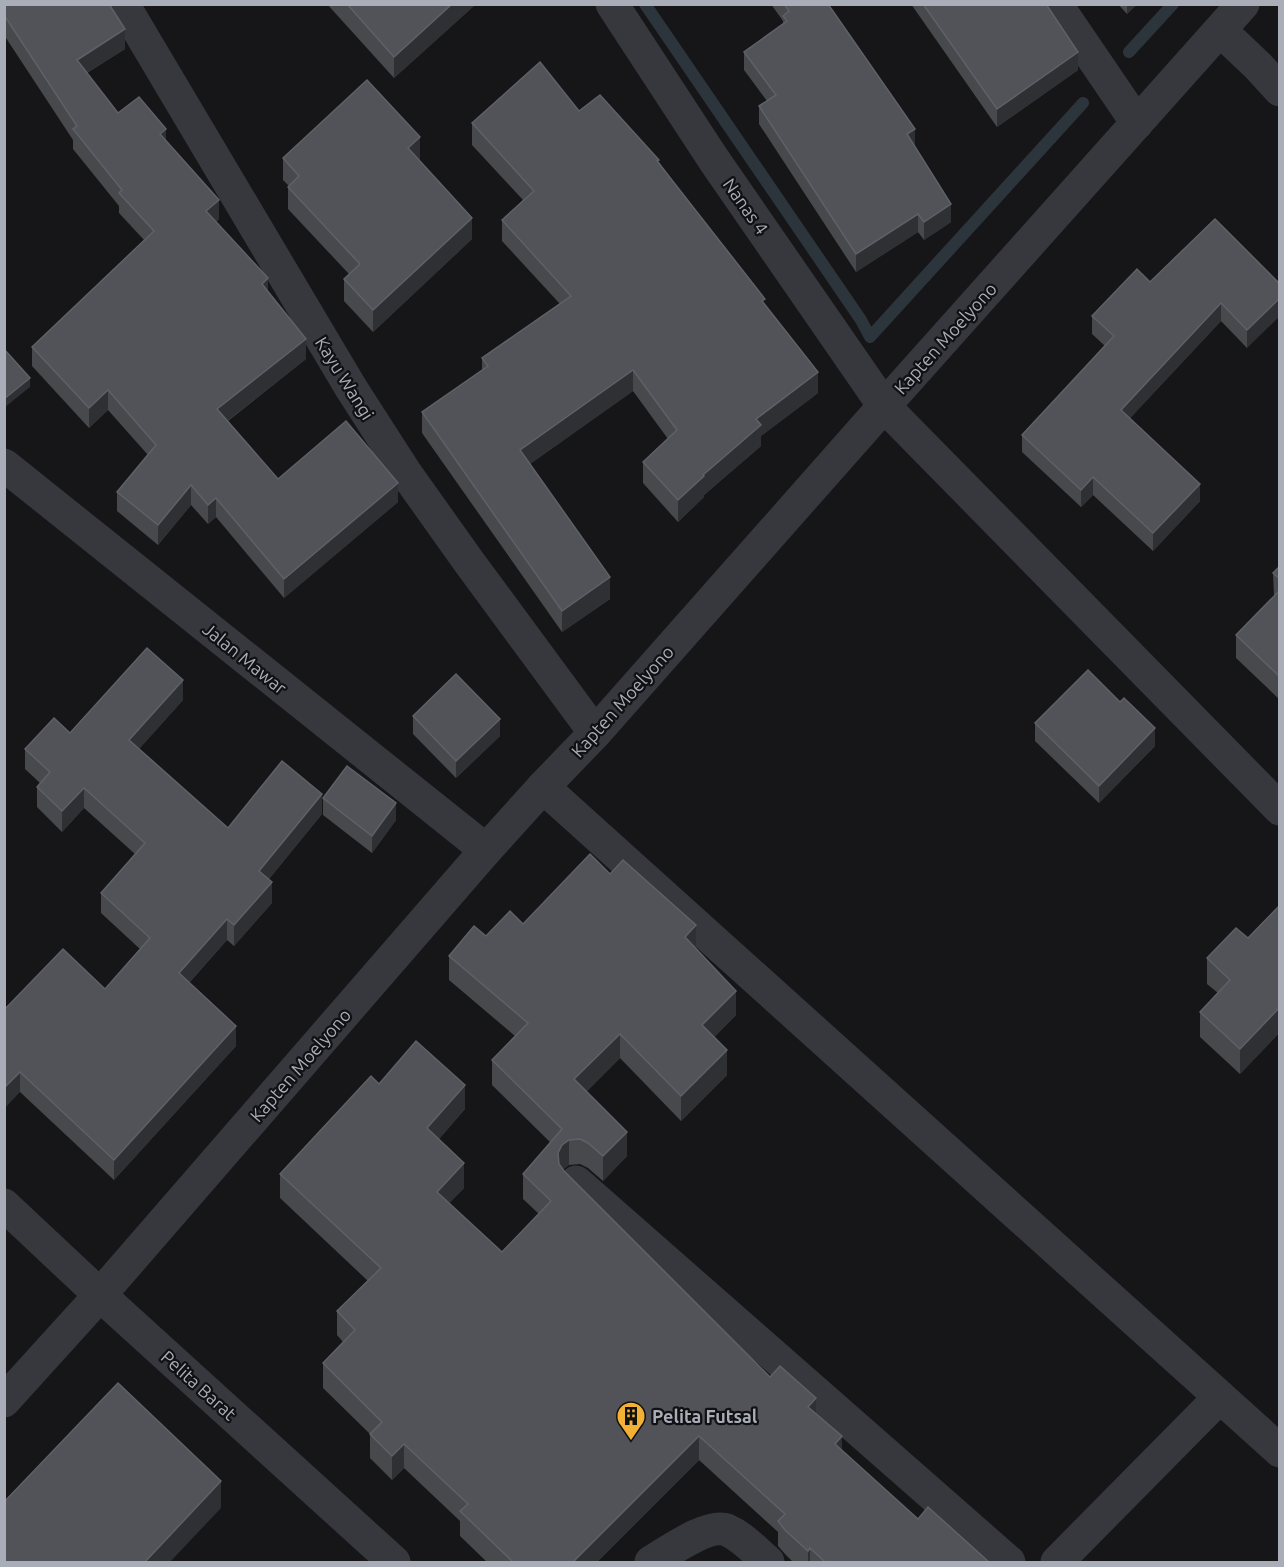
<svg xmlns="http://www.w3.org/2000/svg" width="1284" height="1567" font-family="Ubuntu,sans-serif">
<style>
.lines{fill:none;stroke-linecap:round;stroke-linejoin:round}
.stream{stroke:#2c353c;stroke-width:12}
.minor{stroke:#37383d;stroke-width:33}
.wall{fill:#47494d}
.shaded-wall{fill:#2f3033}
.building{fill:#525359;stroke:#5f6168;stroke-width:1.5}
.labels{text-anchor:middle;dominant-baseline:central;stroke-width:4.5;stroke-linejoin:round;paint-order:stroke}
.street-label{font-size:18px;fill:#a8adb8;stroke:#111113}
.poi-label{font-size:18px;font-weight:bold;fill:#a8adb8;stroke:#111113;text-anchor:start}
</style>
<rect width="100%" height="100%" fill="#161618"/>
<g class="lines">
<g class="stream">
<path d="M 645,4 L 861,320 L 870,337 L 1083,103"/>
<path d="M 1129,52 L 1173,4"/>
</g>
<g class="minor">
<path d="M 123,4 L 351,388 L 405,472 L 469,562 L 595,733"/>
<path d="M 612,4 L 714,160 L 884,406 L 1280,809"/>
<path d="M 1056,4 L 1137,123"/>
<path d="M 1220,30 L 1258,66 L 1280,90"/>
<path d="M 4,465 L 486,850"/>
<path d="M 543,787 L 1280,1451"/>
<path d="M 576,1182 L 1009,1562"/>
<path d="M 4,1205 L 100,1295 L 394,1562"/>
<path d="M 4,1401 L 100,1295 L 486,850 L 543,787 L 595,733 L 884,406 L 1243,4"/>
<path d="M 651,1562 C 668,1552 708,1523 727,1530 C 743,1537 756,1552 768,1562"/>
<path d="M 1057,1562 L 1220,1397"/>
</g>
</g>
<g class="wall">
<path d="M 4,4 L 125,49 L 87,73 L 118,113 L 166,140 L 219,219 L 216,222 L 268,292 L 306,359 L 228,421 L 278,479 L 398,502 L 284,598 L 216,517 L 208,524 L 191,505 L 158,545 L 117,511 L 117,492 L 148,455 L 108,410 L 89,428 L 32,366 L 32,347 L 144,240 L 119,213 L 119,206 L 73,149 L 73,140 L 4,35 Z"/>
<path d="M 327,4 L 476,4 L 394,78 Z"/>
<path d="M 771,4 L 828,4 L 915,147 L 951,222 L 924,240 L 918,232 L 856,272 L 759,124 L 759,106 L 767,101 L 744,70 L 744,52 L 783,24 L 783,21 Z"/>
<path d="M 911,4 L 1046,4 L 1078,70 L 997,127 Z"/>
<path d="M 1118,4 L 1137,4 L 1127,14 Z"/>
<path d="M 579,111 L 659,162 L 765,305 L 818,393 L 761,436 L 761,446 L 704,495 L 704,497 L 678,522 L 643,483 L 643,462 L 668,439 L 633,391 L 530,464 L 610,599 L 562,632 L 422,433 L 422,412 L 482,370 L 482,358 L 560,304 L 502,241 L 502,220 L 523,200 L 472,145 L 472,123 Z"/>
<path d="M 283,158 L 420,159 L 418,160 L 472,239 L 373,332 L 344,301 L 344,279 L 349,274 L 288,209 L 288,187 L 289,186 L 283,180 Z"/>
<path d="M 1150,282 L 1280,284 L 1247,348 L 1221,321 L 1130,418 L 1200,501 L 1153,551 L 1093,495 L 1081,507 L 1022,452 L 1022,435 L 1105,346 L 1092,334 L 1092,316 Z"/>
<path d="M 1280,566 L 1280,700 L 1236,658 L 1236,635 L 1274,596 L 1273,573 Z"/>
<path d="M 183,700 L 139,749 L 228,828 L 322,814 L 269,879 L 272,903 L 234,946 L 227,940 L 189,983 L 236,1046 L 114,1180 L 20,1092 L 4,1010 L 105,989 L 140,949 L 101,913 L 101,893 L 135,854 L 84,808 L 62,832 L 37,807 L 37,787 L 40,783 L 25,769 L 25,749 L 70,733 Z"/>
<path d="M 413,716 L 500,736 L 456,778 L 413,734 Z"/>
<path d="M 1035,723 L 1155,746 L 1099,803 L 1035,741 Z"/>
<path d="M 323,798 L 396,820 L 372,853 L 323,815 Z"/>
<path d="M 610,874 L 696,949 L 736,1015 L 714,1037 L 727,1075 L 681,1121 L 620,1058 L 587,1091 L 627,1156 L 603,1181 L 588,1168 L 580,1164 L 569,1165 L 562,1170 L 770,1377 L 816,1414 L 842,1450 L 918,1519 L 990,1563 L 794,1563 L 785,1554 L 778,1546 L 778,1532 L 699,1460 L 596,1563 L 488,1563 L 460,1536 L 460,1521 L 404,1468 L 392,1480 L 370,1458 L 370,1434 L 323,1388 L 323,1363 L 343,1342 L 337,1335 L 337,1311 L 368,1281 L 280,1198 L 280,1174 L 379,1084 L 465,1109 L 439,1139 L 464,1188 L 449,1203 L 502,1252 L 539,1214 L 523,1199 L 523,1174 L 551,1143 L 492,1085 L 492,1060 L 515,1036 L 449,980 L 449,956 L 486,936 L 523,924 Z"/>
<path d="M 1280,905 L 1280,1032 L 1240,1074 L 1200,1037 L 1200,1012 L 1218,993 L 1207,984 L 1207,958 L 1248,938 Z"/>
</g>
<g class="shaded-wall">
<path d="M 452,4 L 476,4 L 394,78 L 394,57 Z"/>
<path d="M 1127,4 L 1137,4 L 1127,14 Z"/>
<path d="M 125,29 L 125,49 L 77,79 L 77,60 Z"/>
<path d="M 1078,52 L 1078,70 L 997,127 L 997,109 Z"/>
<path d="M 166,129 L 166,149 L 160,134 Z"/>
<path d="M 915,129 L 915,147 L 907,134 Z"/>
<path d="M 420,137 L 420,159 L 408,170 L 408,148 Z"/>
<path d="M 219,200 L 219,219 L 206,231 L 206,211 Z"/>
<path d="M 951,204 L 951,222 L 924,240 L 924,222 Z"/>
<path d="M 918,214 L 918,232 L 856,272 L 856,254 Z"/>
<path d="M 472,218 L 472,239 L 373,332 L 373,310 Z"/>
<path d="M 268,278 L 268,298 L 262,284 Z"/>
<path d="M 1280,298 L 1280,316 L 1247,348 L 1247,330 Z"/>
<path d="M 1221,303 L 1221,321 L 1121,428 L 1121,410 Z"/>
<path d="M 306,339 L 306,359 L 217,429 L 217,409 Z"/>
<path d="M 633,370 L 633,391 L 520,471 L 520,450 Z"/>
<path d="M 818,372 L 818,393 L 761,436 L 761,446 L 704,495 L 704,497 L 678,522 L 678,500 L 703,475 L 756,419 Z"/>
<path d="M 30,378 L 30,387 L 4,408 L 4,399 Z"/>
<path d="M 108,390 L 108,410 L 89,428 L 89,408 Z"/>
<path d="M 1093,477 L 1093,495 L 1081,507 L 1081,490 Z"/>
<path d="M 398,483 L 398,502 L 284,598 L 284,579 Z"/>
<path d="M 1200,484 L 1200,501 L 1153,551 L 1153,533 Z"/>
<path d="M 191,485 L 191,505 L 158,545 L 158,525 Z"/>
<path d="M 216,498 L 216,517 L 208,524 L 208,505 Z"/>
<path d="M 610,577 L 610,599 L 562,632 L 562,611 Z"/>
<path d="M 183,680 L 183,700 L 129,760 L 129,740 Z"/>
<path d="M 500,719 L 500,736 L 456,778 L 456,761 Z"/>
<path d="M 1155,728 L 1155,746 L 1099,803 L 1099,786 Z"/>
<path d="M 84,788 L 84,808 L 62,832 L 62,811 Z"/>
<path d="M 322,794 L 322,814 L 259,891 L 259,871 Z"/>
<path d="M 396,803 L 396,820 L 372,853 L 372,836 Z"/>
<path d="M 272,882 L 272,903 L 234,946 L 234,925 Z"/>
<path d="M 227,919 L 227,940 L 179,994 L 179,973 Z"/>
<path d="M 696,925 L 696,950 L 685,937 Z"/>
<path d="M 736,991 L 736,1015 L 702,1050 L 702,1025 Z"/>
<path d="M 1280,1007 L 1280,1032 L 1240,1074 L 1240,1049 Z"/>
<path d="M 236,1026 L 236,1046 L 114,1180 L 114,1160 Z"/>
<path d="M 620,1034 L 620,1058 L 574,1104 L 574,1079 Z"/>
<path d="M 727,1050 L 727,1075 L 681,1121 L 681,1096 Z"/>
<path d="M 20,1072 L 20,1092 L 4,1109 L 4,1088 Z"/>
<path d="M 465,1085 L 465,1109 L 427,1153 L 427,1128 Z"/>
<path d="M 627,1132 L 627,1156 L 603,1181 L 603,1156 Z"/>
<path d="M 569,1140 L 569,1165 L 562,1170 L 558,1178 L 558,1153 L 562,1145 Z"/>
<path d="M 464,1163 L 464,1188 L 437,1216 L 437,1192 Z"/>
<path d="M 816,1398 L 816,1423 L 808,1407 Z"/>
<path d="M 699,1436 L 699,1460 L 596,1563 L 572,1563 Z"/>
<path d="M 842,1436 L 842,1461 L 835,1444 Z"/>
<path d="M 404,1444 L 404,1468 L 392,1480 L 392,1456 Z"/>
<path d="M 221,1481 L 221,1508 L 169,1563 L 144,1563 Z"/>
<path d="M 810,1548 L 810,1563 L 808,1563 L 808,1551 Z"/>
</g>
<g class="building">
<path d="M 4,4 L 109,4 L 125,29 L 77,60 L 118,113 L 139,97 L 166,129 L 160,134 L 219,200 L 206,211 L 268,278 L 262,284 L 306,339 L 217,409 L 278,479 L 346,421 L 398,483 L 284,579 L 216,498 L 208,505 L 191,485 L 158,525 L 117,492 L 156,445 L 108,390 L 89,408 L 32,347 L 154,231 L 119,193 L 122,190 L 73,129 L 77,126 L 4,15 Z"/>
<path d="M 347,4 L 452,4 L 394,57 Z"/>
<path d="M 784,4 L 828,4 L 915,129 L 907,134 L 951,204 L 924,222 L 918,214 L 856,254 L 759,106 L 776,95 L 744,52 L 787,21 L 783,16 L 789,11 Z"/>
<path d="M 923,4 L 1046,4 L 1078,52 L 997,109 Z"/>
<path d="M 540,62 L 579,111 L 600,95 L 659,160 L 657,161 L 765,299 L 762,301 L 818,372 L 756,419 L 761,425 L 703,475 L 704,476 L 678,500 L 643,462 L 677,430 L 633,370 L 520,450 L 610,577 L 562,611 L 422,412 L 488,366 L 482,358 L 571,296 L 502,220 L 534,191 L 472,123 Z"/>
<path d="M 367,80 L 420,137 L 408,148 L 472,218 L 373,310 L 344,279 L 360,264 L 288,187 L 299,176 L 283,158 Z"/>
<path d="M 1215,219 L 1280,284 L 1280,298 L 1247,330 L 1221,303 L 1121,410 L 1200,484 L 1153,533 L 1093,477 L 1081,490 L 1022,435 L 1114,336 L 1092,316 L 1137,269 L 1150,282 Z"/>
<path d="M 4,349 L 30,378 L 4,399 Z"/>
<path d="M 1280,566 L 1280,579 L 1273,573 Z"/>
<path d="M 1280,590 L 1280,677 L 1236,635 Z"/>
<path d="M 147,648 L 183,680 L 129,740 L 228,828 L 282,761 L 322,794 L 259,871 L 272,882 L 234,925 L 227,919 L 179,973 L 236,1026 L 114,1160 L 20,1072 L 4,1088 L 4,1010 L 63,949 L 105,989 L 150,938 L 101,893 L 145,843 L 84,788 L 62,811 L 37,787 L 50,772 L 25,749 L 54,718 L 70,733 Z"/>
<path d="M 1088,670 L 1120,702 L 1124,698 L 1155,728 L 1099,786 L 1035,723 Z"/>
<path d="M 456,674 L 500,719 L 456,761 L 413,716 Z"/>
<path d="M 347,766 L 396,803 L 372,836 L 323,798 Z"/>
<path d="M 590,854 L 610,874 L 623,860 L 696,925 L 685,937 L 736,991 L 702,1025 L 727,1050 L 681,1096 L 620,1034 L 574,1079 L 627,1132 L 603,1156 L 588,1143 L 580,1139 L 569,1140 L 562,1145 L 558,1153 L 559,1164 L 564,1171 L 770,1377 L 780,1366 L 816,1398 L 808,1407 L 842,1436 L 835,1444 L 918,1519 L 928,1507 L 990,1563 L 826,1563 L 810,1548 L 808,1551 L 785,1530 L 778,1521 L 785,1514 L 699,1436 L 572,1563 L 514,1563 L 460,1511 L 468,1504 L 404,1444 L 392,1456 L 370,1434 L 382,1422 L 323,1363 L 355,1330 L 337,1311 L 381,1268 L 280,1174 L 371,1076 L 379,1084 L 416,1041 L 465,1085 L 427,1128 L 464,1163 L 437,1192 L 502,1252 L 551,1201 L 523,1174 L 562,1129 L 492,1060 L 528,1023 L 449,956 L 474,926 L 486,936 L 510,911 L 523,924 Z"/>
<path d="M 1280,905 L 1280,1007 L 1240,1049 L 1200,1012 L 1230,980 L 1207,958 L 1236,928 L 1248,938 Z"/>
<path d="M 118,1383 L 221,1481 L 144,1563 L 4,1563 L 4,1502 Z"/>
</g>
<defs>
<g id="building-pin" transform="scale(1.5)"><path d="M0 17L-7.5 6A9.5 9.5 0 1 1 7.5 6Z" fill="#f2b134" stroke="#111113"/><path d="M-4-6H4V6H1V3H-1V6H-4ZM-2.5-4.3h1.7v1.8h-1.7ZM.8-4.3h1.7v1.8H.8ZM-2.5-1h1.7V.8h-1.7ZM.8-1h1.7V.8H.8Z" fill="#111"/></g>
</defs>
<g fill-rule="evenodd">
<use href="#building-pin" x="631" y="1416"/>
</g>
<g class="labels">
<g class="street-label">
<text transform="translate(746 206) rotate(55)">Nanas 4</text>
<text transform="translate(945 338) rotate(-48)">Kapten Moelyono</text>
<text transform="translate(345 378) rotate(58)">Kayu Wangi</text>
<text transform="translate(245 658) rotate(39)">Jalan Mawar</text>
<text transform="translate(622 701) rotate(-48)">Kapten Moelyono</text>
<text transform="translate(300 1065) rotate(-49)">Kapten Moelyono</text>
<text transform="translate(199 1385) rotate(42)">Pelita Barat</text>
</g>
<g class="poi-label">
<text x="652" y="1416">Pelita Futsal</text>
</g>
</g>
<rect width="1284" height="1567" fill="none" stroke="#a8adb8" stroke-width="12"/>
</svg>
